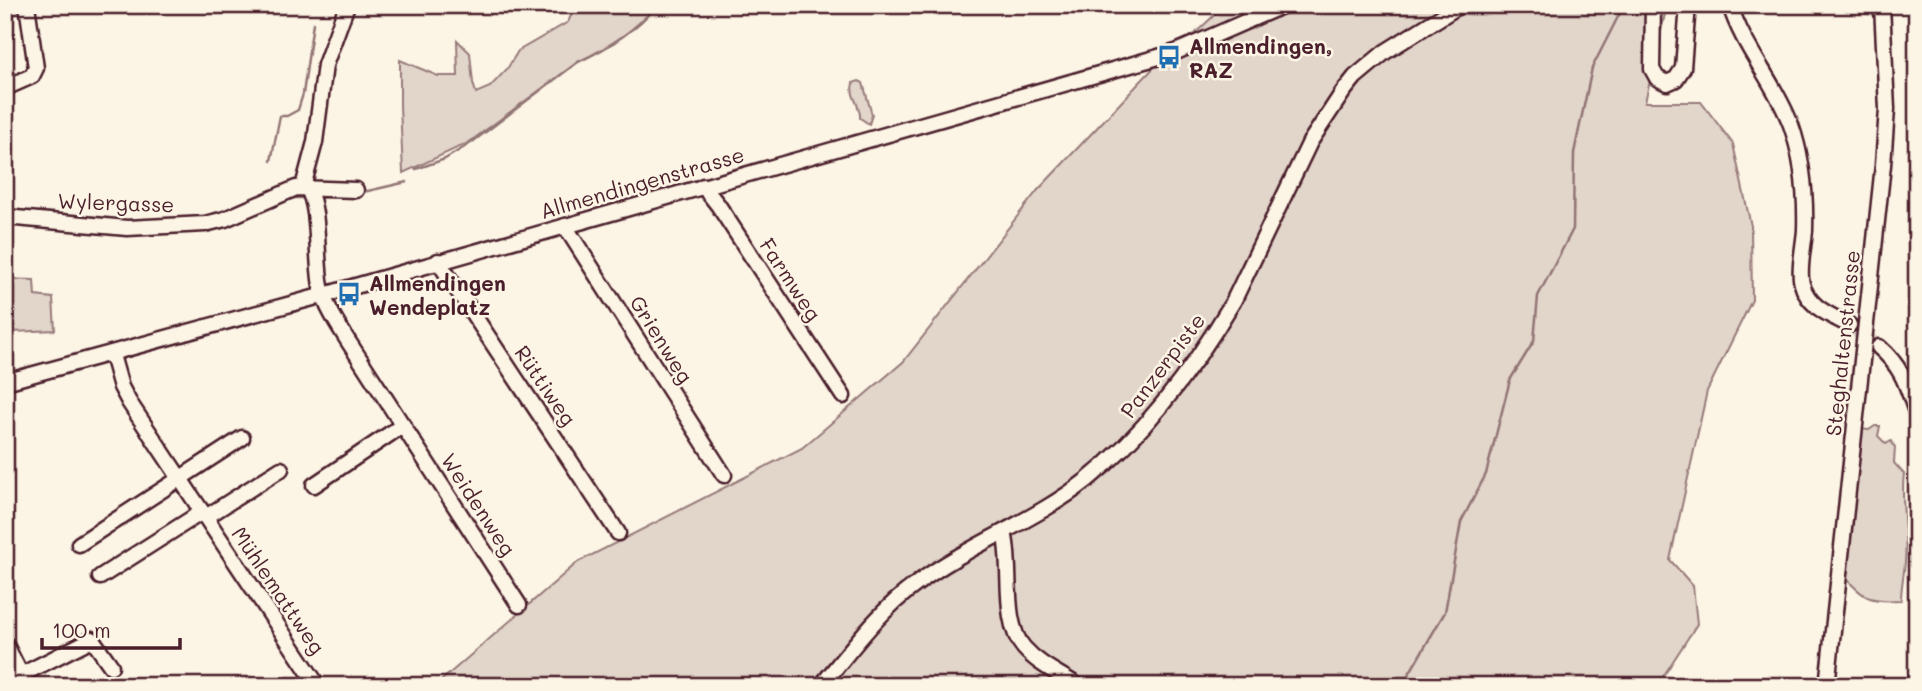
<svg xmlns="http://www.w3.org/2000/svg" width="1922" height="691" font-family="Mali,sans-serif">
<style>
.green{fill:#e2d5ca;stroke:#967a7a;stroke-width:2}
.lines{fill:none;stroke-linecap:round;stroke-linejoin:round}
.stream{stroke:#917474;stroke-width:2.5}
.minor-tunnel{stroke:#d8cac0;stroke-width:14;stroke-dasharray:14 7;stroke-linecap:butt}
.minor-casing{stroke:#4a1f2b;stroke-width:19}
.minor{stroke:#fcf5e5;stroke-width:14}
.labels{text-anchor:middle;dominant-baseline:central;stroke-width:5;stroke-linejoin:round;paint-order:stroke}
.poi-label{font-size:21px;font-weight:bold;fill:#4a1f2b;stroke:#fcf5e5;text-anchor:start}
.street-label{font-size:21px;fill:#4a1f2b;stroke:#fcf5e5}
</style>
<rect width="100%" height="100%" fill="#fcf5e5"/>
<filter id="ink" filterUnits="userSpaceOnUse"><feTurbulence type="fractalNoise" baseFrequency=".0143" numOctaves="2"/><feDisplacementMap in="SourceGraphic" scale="14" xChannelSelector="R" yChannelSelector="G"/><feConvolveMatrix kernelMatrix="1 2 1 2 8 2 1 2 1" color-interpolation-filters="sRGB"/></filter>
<g filter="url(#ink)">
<g class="green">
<path d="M 576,5 L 657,5 C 637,29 606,49 578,62 L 468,143 L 403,173 L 400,106 L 400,60 L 438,76 L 458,76 L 457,40 L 470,53 L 473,83 L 476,93 L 490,87 L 507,69 L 518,51 L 568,22 Z"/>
<path d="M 1225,5 L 1667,5 L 1645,102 L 1701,102 L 1733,144 L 1751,226 L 1752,300 L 1707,391 L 1670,560 L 1693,586 L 1697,624 L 1657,686 L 435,686 L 578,562 L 802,448 L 903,362 L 1038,190 L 1160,61 L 1186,42 Z"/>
<path d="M 859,81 L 863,83 L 872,115 L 869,124 L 860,118 C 861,105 849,96 853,83 Z"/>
<path d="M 5,279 L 34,280 L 35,296 L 53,298 L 55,330 L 13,332 L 11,315 L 5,311 Z"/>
<path d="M 1875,426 L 1880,426 L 1878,436 L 1886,444 L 1891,441 L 1895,447 L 1894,463 L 1904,474 C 1900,503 1908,533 1905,562 C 1904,575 1901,587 1901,600 C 1870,602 1864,599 1843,575 L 1859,429 L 1869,430 Z"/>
</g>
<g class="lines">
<g class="stream">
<path d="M 271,161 L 280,116 L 287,116 L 298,110 L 303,94 L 313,23"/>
<path d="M 416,169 L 445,159 L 471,143 L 578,62 C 606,49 637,29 657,5"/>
<path d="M 359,193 L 407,182"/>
<path d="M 289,198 L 305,198"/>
<path d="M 318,198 L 335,196"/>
<path d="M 1407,686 L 1406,679 L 1445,612 L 1461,522 L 1486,474 L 1510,380 L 1534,341 L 1538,296 L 1573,229 L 1574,153 L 1592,68 L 1624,5"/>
</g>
<path class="minor-tunnel" d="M 1849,325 L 1879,347"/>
<g class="minor-casing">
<g id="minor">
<path d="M 1653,5 L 1652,69 L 1657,78 L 1667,83 L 1676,79 L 1683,68 L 1688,5"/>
<path d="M 1730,5 C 1743,48 1775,82 1791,125 C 1803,159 1806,194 1805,230 C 1804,245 1798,271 1802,284 C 1808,307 1830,315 1849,325"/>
<path d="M 5,88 L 32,76 L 36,68 L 27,5"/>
<path d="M 703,186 L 718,205 L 843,396"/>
<path d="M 303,187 L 315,142 L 325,65 L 347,5"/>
<path d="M 307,188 C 321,208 315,264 322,291 C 327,309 340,328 350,344 L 519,605"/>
<path d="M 5,217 L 127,228 L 205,224 L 225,219 L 296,188 L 356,190"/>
<path d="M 565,226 L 724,475"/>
<path d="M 438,261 L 618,533"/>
<path d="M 1879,347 C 1903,368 1907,386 1917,415"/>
<path d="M 112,355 L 121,387 L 129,402 L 318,686"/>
<path d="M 5,382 L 324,295 L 1155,58 L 1176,52 L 1284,5"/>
<path d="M 314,485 L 403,425"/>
<path d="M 206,517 L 281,469"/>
<path d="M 1004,532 C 1013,566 1001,622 1024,648 C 1039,665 1060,674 1078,686"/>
<path d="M 79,544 L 242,438"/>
<path d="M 100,577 L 202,512"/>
<path d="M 5,643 L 21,675 L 5,684"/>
<path d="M 27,686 L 21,675 L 92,639 L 111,666"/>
<path d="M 821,686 C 850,651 878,612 915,585 C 969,544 1034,522 1087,480 C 1147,432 1195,366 1234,300 L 1310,142 L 1343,92 L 1355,77 L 1385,52 L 1460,5"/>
<path d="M 1827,686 L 1883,165 L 1887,109 L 1882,5"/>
</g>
</g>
<use href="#minor" class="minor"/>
</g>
</g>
<defs>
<g id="bus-bare" transform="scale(1.89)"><path d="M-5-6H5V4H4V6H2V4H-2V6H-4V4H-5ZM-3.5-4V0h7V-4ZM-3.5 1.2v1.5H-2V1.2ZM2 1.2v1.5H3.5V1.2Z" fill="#1f6fb2" stroke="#fcf5e5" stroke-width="2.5" paint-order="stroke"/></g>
</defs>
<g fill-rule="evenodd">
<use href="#bus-bare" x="1169" y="57"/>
<use href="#bus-bare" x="349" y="294"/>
</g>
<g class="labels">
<g class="poi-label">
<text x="1189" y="45">Allmendingen,<tspan x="1189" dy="24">RAZ</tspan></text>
<text x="369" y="282">Allmendingen<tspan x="369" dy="24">Wendeplatz</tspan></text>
</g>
<g class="street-label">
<text transform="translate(642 182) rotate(-16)">Allmendingenstrasse</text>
<text transform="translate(116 202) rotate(2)">Wylergasse</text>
<text transform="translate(791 279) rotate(57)">Farmweg</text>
<text transform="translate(662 339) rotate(58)">Grienweg</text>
<text transform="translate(1842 343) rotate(-84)">Steghaltenstrasse</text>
<text transform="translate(1162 365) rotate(-53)">Panzerpiste</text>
<text transform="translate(546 385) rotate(56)">Rüttiweg</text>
<text transform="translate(479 504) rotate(57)">Weidenweg</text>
<text transform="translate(279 590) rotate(56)">Mühlemattweg</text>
</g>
</g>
<rect width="1922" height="691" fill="none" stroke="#fcf5e5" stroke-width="28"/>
<rect x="14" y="14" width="1894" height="663" fill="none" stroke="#4a1f2b" stroke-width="2.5" filter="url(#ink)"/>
<path d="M42 638v10h138v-10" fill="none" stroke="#4a1f2b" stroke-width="3.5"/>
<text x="52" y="638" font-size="21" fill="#4a1f2b" stroke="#fcf5e5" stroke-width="5" paint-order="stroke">100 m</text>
</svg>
